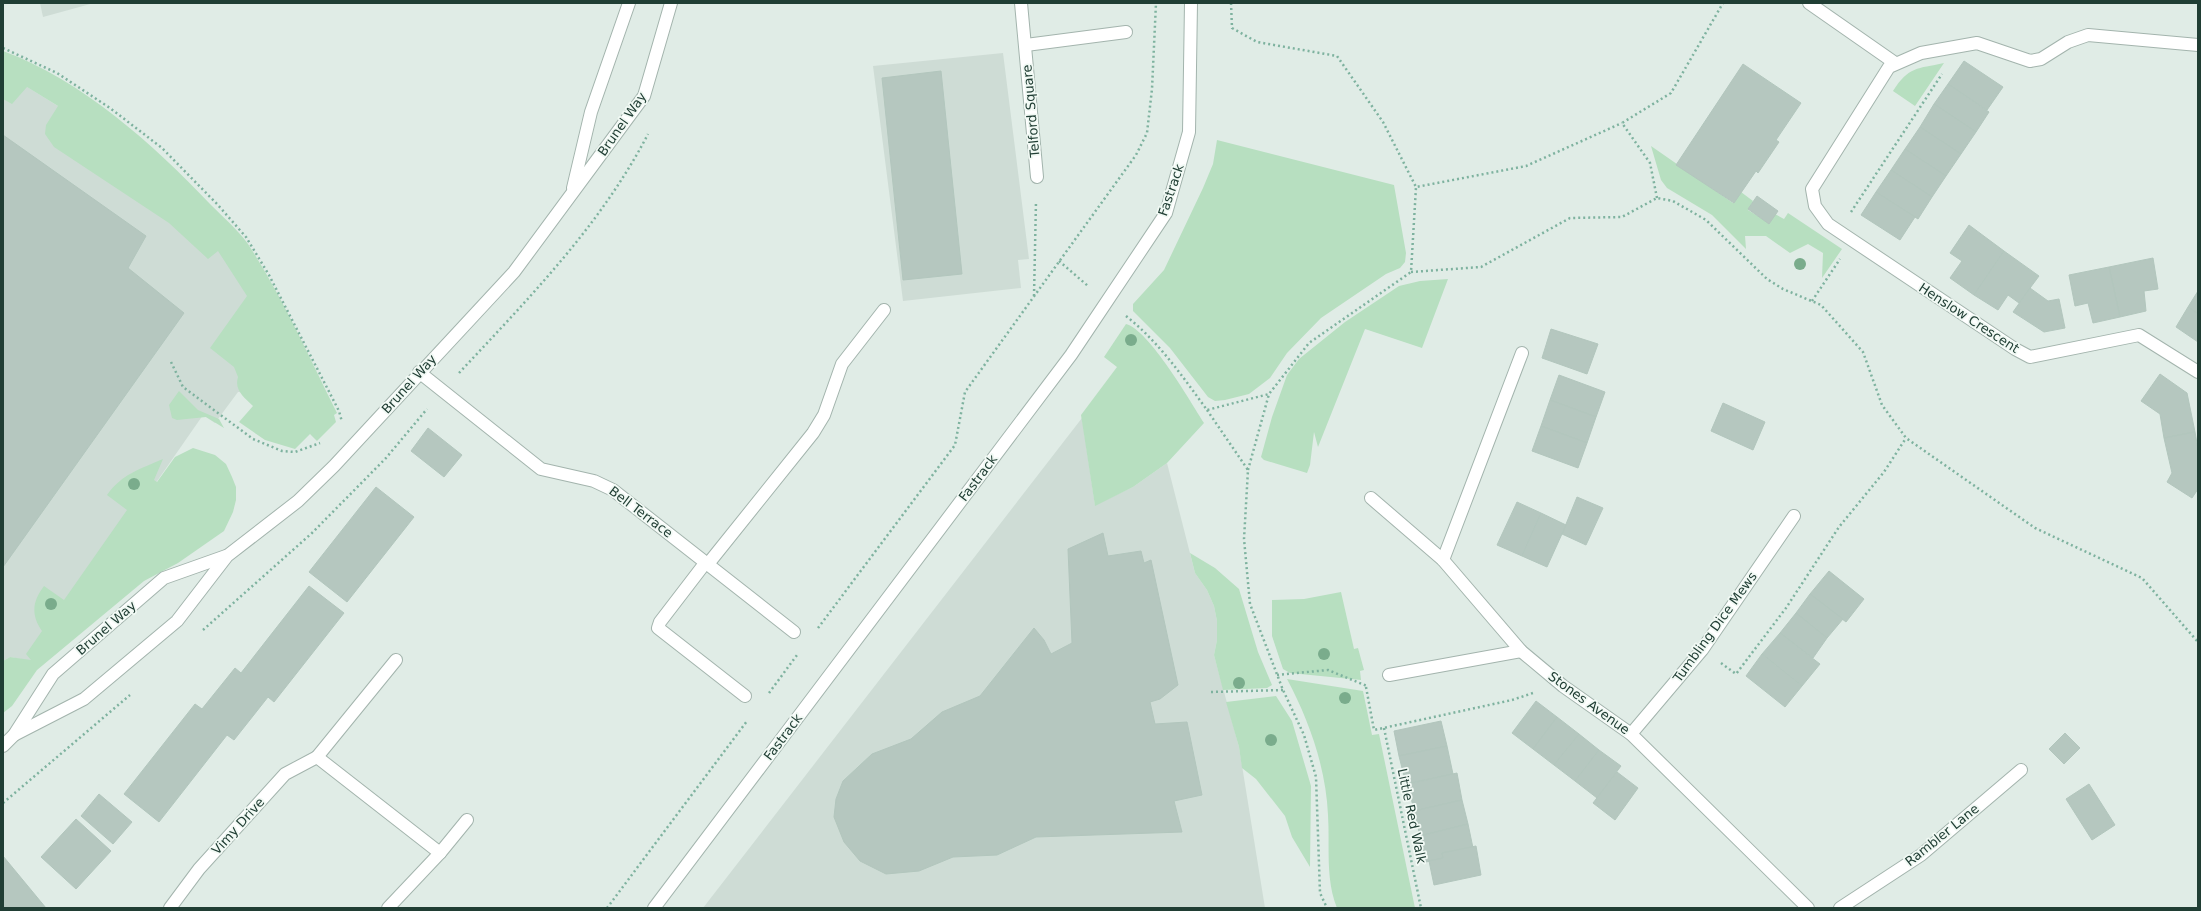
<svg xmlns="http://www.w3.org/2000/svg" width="2201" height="911" font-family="'DejaVu Sans',sans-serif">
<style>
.built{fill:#cedcd5}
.green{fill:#b7dfc0}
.building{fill:#b5c7bf;stroke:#b2c6bd}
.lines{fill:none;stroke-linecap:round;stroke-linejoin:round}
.lane-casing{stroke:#a3b4ad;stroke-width:14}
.street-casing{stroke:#a3b4ad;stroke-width:14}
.path{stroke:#7eb29f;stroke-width:2.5;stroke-dasharray:2 3;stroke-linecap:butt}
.lane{stroke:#fff;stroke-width:12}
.street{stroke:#fff;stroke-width:12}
.tree{fill:#7aac8c}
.labels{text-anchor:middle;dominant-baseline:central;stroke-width:3.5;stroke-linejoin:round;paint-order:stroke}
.street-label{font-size:13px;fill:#203e34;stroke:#f1f9f4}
</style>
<rect width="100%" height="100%" fill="#e0ece6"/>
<g class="built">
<path d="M 40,3 L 94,3 L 43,17 Z"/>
<path d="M 1003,53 L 1029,259 L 1018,260 L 1021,288 L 903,301 L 873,66 Z"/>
<path d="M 3,72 L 108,137 L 248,272 L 296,395 L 238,392 L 215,423 L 203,415 L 32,661 L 10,657 L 3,661 Z"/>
<path d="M 1082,418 L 1095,505 L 1133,487 L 1167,463 L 1195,573 L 1207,590 L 1214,606 L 1217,621 L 1217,640 L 1214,655 L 1239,747 L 1265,908 L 703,908 Z"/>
</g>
<g class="green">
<path d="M 3,51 C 82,80 153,144 211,205 C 223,217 238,230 248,244 C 282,296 309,357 337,413 L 334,415 L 336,422 L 317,441 L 310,434 L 295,449 L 265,440 L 239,422 L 253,406 C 244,397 234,390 238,377 L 234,367 L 210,348 L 247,296 L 218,251 L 208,259 L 169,223 L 54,147 L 45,134 L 46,125 L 58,106 L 27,87 L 12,104 L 3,99 Z"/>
<path d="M 1944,63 L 1915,106 L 1893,91 C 1909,66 1917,69 1944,63 Z"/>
<path d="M 1217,140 L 1394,185 L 1406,253 L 1405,262 L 1400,268 L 1386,274 L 1321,318 L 1287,353 L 1270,378 L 1249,394 L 1225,400 L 1215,401 L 1208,397 L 1170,348 L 1133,311 L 1133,304 L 1164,270 L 1203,188 L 1213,164 Z"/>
<path d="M 1651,146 L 1733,203 L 1741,192 L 1753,201 L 1748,210 L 1769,223 L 1775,214 L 1784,219 L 1788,213 L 1842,249 L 1822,278 L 1823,253 L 1808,244 L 1790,253 L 1766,236 L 1745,236 L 1746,249 L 1712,215 L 1667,188 L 1661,180 Z"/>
<path d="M 1448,279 L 1422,348 L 1365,329 L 1318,447 L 1314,432 L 1310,465 L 1307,473 L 1264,460 L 1261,457 L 1272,417 L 1287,375 L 1299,359 L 1345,322 L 1399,286 L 1420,281 Z"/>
<path d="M 1126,324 C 1149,330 1190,401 1204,423 L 1167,463 L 1133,487 L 1095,506 L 1081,415 L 1117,367 L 1104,357 Z"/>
<path d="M 179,391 L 198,410 L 219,419 L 224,428 L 206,417 L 177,420 L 172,418 L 169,405 Z"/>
<path d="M 193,448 L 215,455 L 226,464 L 232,477 L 236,487 L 236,500 L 233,512 L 224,531 L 178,563 L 144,581 L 37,670 L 12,706 L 3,713 L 3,661 L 10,657 L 31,660 L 26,654 L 42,631 C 31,615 32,602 44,586 L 64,600 L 127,510 L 107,495 C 122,474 140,469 163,459 L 154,480 L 157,482 L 175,457 Z"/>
<path d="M 1190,553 L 1215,568 L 1239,589 L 1258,652 L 1272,685 L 1267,688 L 1223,690 L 1214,655 L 1217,640 L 1217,621 L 1214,606 L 1207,590 L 1195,573 Z"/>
<path d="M 1341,592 L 1354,649 L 1358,648 L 1364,670 L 1360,671 L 1361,680 L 1290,673 L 1283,669 L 1272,636 L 1272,600 L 1304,599 Z"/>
<path d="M 1287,679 L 1363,691 L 1372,735 L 1379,734 L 1415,908 L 1337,908 C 1325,878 1330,846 1328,815 C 1326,768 1309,720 1287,679 Z"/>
<path d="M 1276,696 L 1292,721 L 1311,786 L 1310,867 L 1292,837 L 1285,816 L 1256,779 L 1242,768 L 1239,747 L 1226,702 Z"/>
</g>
<g class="building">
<path d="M 1964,61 L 2003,87 L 1987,110 L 1948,84 Z"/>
<path d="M 1743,64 L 1801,103 L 1776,140 L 1779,142 L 1758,173 L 1756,171 L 1734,203 L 1676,165 Z"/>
<path d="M 941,71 L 962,274 L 903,280 L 882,78 Z"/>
<path d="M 1948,84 L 1989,112 L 1976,132 L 1934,104 Z"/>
<path d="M 1934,104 L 1976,132 L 1961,154 L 1920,127 Z"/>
<path d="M 1920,127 L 1961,154 L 1946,176 L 1905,149 Z"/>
<path d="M 3,135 L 146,236 L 128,268 L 184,313 L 3,567 Z"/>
<path d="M 1905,149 L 1946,176 L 1932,197 L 1891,170 Z"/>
<path d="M 1891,170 L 1932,197 L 1918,219 L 1876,192 Z"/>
<path d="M 1876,192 L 1915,217 L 1900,240 L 1861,215 Z"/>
<path d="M 1757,196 L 1778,211 L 1769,224 L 1748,209 Z"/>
<path d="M 1969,225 L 2004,251 L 1974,295 L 1950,278 L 1962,261 L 1950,253 Z"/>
<path d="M 2004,251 L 2039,276 L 2019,303 L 2008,295 L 1998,310 L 1974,295 Z"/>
<path d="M 2153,258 L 2158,289 L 2144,291 L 2146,311 L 2120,317 L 2109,267 Z"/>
<path d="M 2109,267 L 2120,317 L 2093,323 L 2088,303 L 2075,306 L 2069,275 Z"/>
<path d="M 2030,288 L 2048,301 L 2059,299 L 2065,328 L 2044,332 L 2013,312 Z"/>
<path d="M 2198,291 L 2198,314 L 2188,307 Z"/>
<path d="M 2188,307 L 2198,314 L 2198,342 L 2176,327 Z"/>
<path d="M 1551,329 L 1598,344 L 1587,374 L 1542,358 Z"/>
<path d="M 2160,374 L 2187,393 L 2195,432 L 2164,438 L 2160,414 L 2141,401 Z"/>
<path d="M 1559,375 L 1605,392 L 1596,417 L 1550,400 Z"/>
<path d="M 1550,400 L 1596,417 L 1587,443 L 1541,426 Z"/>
<path d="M 1723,403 L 1765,422 L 1753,450 L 1711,431 Z"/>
<path d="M 1541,426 L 1587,443 L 1578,468 L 1532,451 Z"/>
<path d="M 428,428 L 462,455 L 444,477 L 411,451 Z"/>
<path d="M 2195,432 L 2198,449 L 2198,489 L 2192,498 L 2167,482 L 2172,473 L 2164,438 Z"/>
<path d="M 376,487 L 414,517 L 347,602 L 309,572 Z"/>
<path d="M 1577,497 L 1603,508 L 1586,545 L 1562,534 Z"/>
<path d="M 1517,502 L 1541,513 L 1522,556 L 1497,545 Z"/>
<path d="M 1541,513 L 1566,525 L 1547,567 L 1522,556 Z"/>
<path d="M 1103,533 L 1108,556 L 1141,551 L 1144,563 L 1151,560 L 1178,685 L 1160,699 L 1150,702 L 1155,724 L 1187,722 L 1202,795 L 1174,801 L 1182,832 L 1036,837 L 997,855 L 953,857 L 919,871 L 886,874 L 860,861 L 844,842 L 834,817 L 836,799 L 843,781 L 872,754 L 911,739 L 942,712 L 980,696 L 1034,628 L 1044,640 L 1051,654 L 1072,643 L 1068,549 Z"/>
<path d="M 1829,571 L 1864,599 L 1846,622 L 1810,594 Z"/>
<path d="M 309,586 L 344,613 L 274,702 L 268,697 L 234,740 L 227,735 L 159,822 L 124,794 L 195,704 L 202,709 L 235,668 L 241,673 Z"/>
<path d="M 1810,594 L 1843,619 L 1827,638 L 1796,613 Z"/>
<path d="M 1796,613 L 1827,638 L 1813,658 L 1780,633 Z"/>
<path d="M 1780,633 L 1820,664 L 1802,686 L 1762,654 Z"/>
<path d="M 1762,654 L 1802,686 L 1785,707 L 1746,676 Z"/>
<path d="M 1536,701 L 1557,717 L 1533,749 L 1512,733 Z"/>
<path d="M 1557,717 L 1579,734 L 1554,765 L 1533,749 Z"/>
<path d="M 1441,721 L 1447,746 L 1399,756 L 1394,731 Z"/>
<path d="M 2065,733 L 2080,748 L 2064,764 L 2049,749 Z"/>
<path d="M 1579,734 L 1599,750 L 1575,781 L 1554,765 Z"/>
<path d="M 1447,746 L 1453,774 L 1406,784 L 1399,756 Z"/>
<path d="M 1599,750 L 1621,766 L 1597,798 L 1575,781 Z"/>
<path d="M 1617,772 L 1638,788 L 1615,820 L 1593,803 Z"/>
<path d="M 1457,773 L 1462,800 L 1414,811 L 1408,784 Z"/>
<path d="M 2089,784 L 2115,825 L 2092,840 L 2066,799 Z"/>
<path d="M 99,794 L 132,822 L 113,844 L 81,816 Z"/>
<path d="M 1462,800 L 1468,824 L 1420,836 L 1414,811 Z"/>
<path d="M 76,819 L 111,851 L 76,889 L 41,857 Z"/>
<path d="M 1468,824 L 1473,848 L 1442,853 L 1443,858 L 1426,862 L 1420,836 Z"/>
<path d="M 1476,846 L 1481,875 L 1434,885 L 1429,861 L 1443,858 L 1442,853 Z"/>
<path d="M 3,856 L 46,908 L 3,908 Z"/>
</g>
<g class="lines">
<g class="lane-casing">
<g id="lane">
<path d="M 1809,3 L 1895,63"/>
<path d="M 1443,560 L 1522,353"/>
<path d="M 706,562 L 660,622 L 658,628 L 745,696"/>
<path d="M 708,564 L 813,433 L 824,415 L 842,364 L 884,310"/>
<path d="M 1389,675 L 1521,651"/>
<path d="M 317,757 L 396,660"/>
<path d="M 654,908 L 1071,355 L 1166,213 L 1189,132 L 1191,3"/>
</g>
</g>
<g class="street-casing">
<g id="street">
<path d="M 1021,3 L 1037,177"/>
<path d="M 1026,45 L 1126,32"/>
<path d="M 2198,45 L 2088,35 L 2068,42 L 2041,59 L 2030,61 L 1977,43 L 1921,53 L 1889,67 L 1812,189 L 1815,206 L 1828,224 L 2015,349 L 2030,357 L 2139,335 L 2198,372"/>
<path d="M 573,188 L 591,112 L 629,3"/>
<path d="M 419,372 L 541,469 L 594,481 L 613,490 L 794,632"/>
<path d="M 1371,498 L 1443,560 L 1521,651 L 1563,686 L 1631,734 L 1808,908"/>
<path d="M 1631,734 L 1702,650 L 1794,516"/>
<path d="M 14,735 L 84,699 L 177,621 L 227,556 L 298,501 L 334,466 L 514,272 L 644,96 L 671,3"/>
<path d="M 3,746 L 14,735 L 53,674 L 164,578 L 226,556"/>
<path d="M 170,908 L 199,869 L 285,774 L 317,757 L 440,853"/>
<path d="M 388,908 L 440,853 L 467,820"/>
<path d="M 1840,908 L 1921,855 L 2021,770"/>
</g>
</g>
<g class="path">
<path d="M 1231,3 L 1232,28 L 1257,42 L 1337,56 L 1383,122 L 1416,187 L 1526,166 L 1622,123"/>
<path d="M 3,48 L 57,73 L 110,108 L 162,148 L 217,204 L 246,237 L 269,275 L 339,411 L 342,422"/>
<path d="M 1657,198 L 1650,163 L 1622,123 L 1671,93 L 1723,3"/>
<path d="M 1851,212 L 1942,74"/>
<path d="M 1059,261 L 1088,286"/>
<path d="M 1411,272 L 1481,267 L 1570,218 L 1622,217 L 1657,198 L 1673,201 L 1706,220 L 1767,279 L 1783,289 L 1821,305 L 1863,352 L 1882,405 L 1906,438 L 2035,528 L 2142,578 L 2198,642"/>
<path d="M 1034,296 L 1036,201"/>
<path d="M 1812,301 L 1840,259"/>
<path d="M 1126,316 C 1159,342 1183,377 1207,410 L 1269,394"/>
<path d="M 171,362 L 183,387 L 253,439 L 282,451 L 295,452 L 320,443"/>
<path d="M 459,373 C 528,299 601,225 648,134"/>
<path d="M 1207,410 L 1248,470 L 1244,539 L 1250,604 L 1283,690 L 1304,735 L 1316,777 L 1320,893 L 1327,908"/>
<path d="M 1248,470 L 1269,394 L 1309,343 L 1411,272 L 1416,187"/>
<path d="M 818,628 L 955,445 L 965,392 L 1136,155 L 1147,133 L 1152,89 L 1156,3"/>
<path d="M 203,630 L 312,533 L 386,458 L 427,409"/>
<path d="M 1721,663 L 1736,674 L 1786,608 L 1839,527 L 1884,472 L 1906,438"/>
<path d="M 1277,675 L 1328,670 L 1367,686"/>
<path d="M 1366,687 L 1374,730 L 1512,700 L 1533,693"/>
<path d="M 1211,692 L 1283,690"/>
<path d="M 769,693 L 797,655"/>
<path d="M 1384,728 L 1421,908"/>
<path d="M 3,803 L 130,695"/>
<path d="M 607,908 L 747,721"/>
</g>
<use href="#lane" class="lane"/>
<use href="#street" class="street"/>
</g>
<g class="tree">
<circle cx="1800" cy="264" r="6"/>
<circle cx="1131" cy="340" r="6"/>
<circle cx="134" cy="484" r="6"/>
<circle cx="51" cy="604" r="6"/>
<circle cx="1324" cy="654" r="6"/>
<circle cx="1239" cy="683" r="6"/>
<circle cx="1345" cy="698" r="6"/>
<circle cx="1271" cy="740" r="6"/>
</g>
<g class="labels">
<g class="street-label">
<text transform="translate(1031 111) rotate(-95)">Telford Square</text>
<text transform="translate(622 124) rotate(-55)">Brunel Way</text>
<text transform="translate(1171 190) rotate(-71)">Fastrack</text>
<text transform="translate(1969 318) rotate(33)">Henslow Crescent</text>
<text transform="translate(409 384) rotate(-48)">Brunel Way</text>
<text transform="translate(978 478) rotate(-53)">Fastrack</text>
<text transform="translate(641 512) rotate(37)">Bell Terrace</text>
<text transform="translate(1715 627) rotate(-54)">Tumbling Dice Mews</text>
<text transform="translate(106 628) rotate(-41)">Brunel Way</text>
<text transform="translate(1589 703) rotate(36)">Stones Avenue</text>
<text transform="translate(783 737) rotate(-53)">Fastrack</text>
<text transform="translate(1412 816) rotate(78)">Little Red Walk</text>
<text transform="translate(238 826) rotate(-48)">Vimy Drive</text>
<text transform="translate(1942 835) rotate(-39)">Rambler Lane</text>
</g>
</g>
<rect width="2201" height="911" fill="none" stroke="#203e34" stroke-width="8"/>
</svg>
